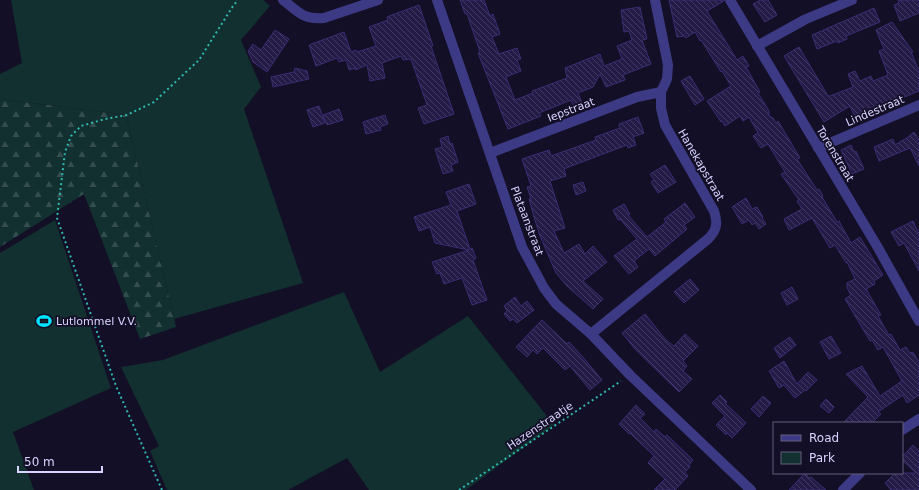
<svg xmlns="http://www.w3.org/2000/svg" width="919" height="490" font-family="'DejaVu Sans',sans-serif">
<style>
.green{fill:#12302f}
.forest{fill:url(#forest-firs)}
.building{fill:url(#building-back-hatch);stroke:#3b2d73}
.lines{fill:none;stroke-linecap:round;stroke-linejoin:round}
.path{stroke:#2fb8b0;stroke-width:2;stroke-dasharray:2 3;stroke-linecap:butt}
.minor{stroke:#3d3a85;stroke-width:10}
.labels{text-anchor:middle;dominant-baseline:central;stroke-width:3.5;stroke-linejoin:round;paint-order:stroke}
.street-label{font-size:11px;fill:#d9d4ff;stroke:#130f26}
.poi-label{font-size:11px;fill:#d9d4ff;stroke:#130f26;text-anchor:start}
</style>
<defs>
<pattern id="forest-firs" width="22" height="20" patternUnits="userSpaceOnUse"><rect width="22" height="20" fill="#12302f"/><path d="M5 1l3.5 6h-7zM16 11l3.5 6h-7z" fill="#344d4e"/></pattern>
<pattern id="building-back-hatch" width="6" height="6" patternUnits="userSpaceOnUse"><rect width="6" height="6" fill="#241b47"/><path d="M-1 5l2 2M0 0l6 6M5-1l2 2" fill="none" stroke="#433b63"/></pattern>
</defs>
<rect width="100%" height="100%" fill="#130f26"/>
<g class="green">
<path d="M 11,0 L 263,0 L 270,6 L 241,40 L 261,87 L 244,109 L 303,283 L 174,319 L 126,115 L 0,99 L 0,74 L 22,63 Z"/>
<path d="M 55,220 L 111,388 L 13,432 L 34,490 L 0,490 L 0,253 Z"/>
<path d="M 344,292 L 380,372 L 468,316 L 554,425 L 466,490 L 369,490 L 347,458 L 288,490 L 167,490 L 150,451 L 159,446 L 121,367 L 163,360 Z"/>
</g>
<path class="forest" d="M 0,99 L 126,115 L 176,327 L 140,339 L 84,194 L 0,247 Z"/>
<g class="building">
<path d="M 460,0 L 484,0 L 490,16 L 493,14 L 500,34 L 492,37 L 499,54 L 517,48 L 521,59 L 517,60 L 521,71 L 506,77 L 515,100 L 533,93 L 532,91 L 567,78 L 565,68 L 600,54 L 604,66 L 622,59 L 617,46 L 632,40 L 629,31 L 624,32 L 621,10 L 640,7 L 647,39 L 642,40 L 651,64 L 623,75 L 625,80 L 606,87 L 600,74 L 593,87 L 578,93 L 583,105 L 574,108 L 571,100 L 539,113 L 541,116 L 508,129 L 478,53 L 480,52 L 467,14 L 465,14 Z"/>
<path d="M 669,0 L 724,0 L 724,1 L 707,11 L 737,60 L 743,56 L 749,66 L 746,67 L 760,92 L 758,93 L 769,111 L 769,116 L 773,118 L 776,123 L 778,121 L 800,158 L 797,159 L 817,190 L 819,189 L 823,196 L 822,197 L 837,222 L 839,221 L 851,243 L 860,237 L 883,275 L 874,281 L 875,284 L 866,289 L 881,315 L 878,316 L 889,335 L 891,334 L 900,350 L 906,347 L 910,353 L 913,352 L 919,363 L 919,395 L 907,403 L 903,395 L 878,412 L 881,414 L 872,423 L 843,423 L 868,397 L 846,374 L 862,366 L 880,396 L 902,381 L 883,347 L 878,350 L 872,340 L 870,341 L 845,299 L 851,295 L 847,288 L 847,283 L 855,279 L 847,262 L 846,263 L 835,245 L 830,248 L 812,218 L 789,230 L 784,219 L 802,209 L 797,201 L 799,200 L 781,174 L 785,172 L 768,144 L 761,148 L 753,136 L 758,133 L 749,117 L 743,121 L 740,116 L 725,126 L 722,121 L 721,122 L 707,101 L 731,86 L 722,71 L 721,72 L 701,40 L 700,41 L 695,32 L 686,38 L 685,36 L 677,37 Z"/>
<path d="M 760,0 L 768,0 L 777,15 L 765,22 L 753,4 Z"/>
<path d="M 898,0 L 919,0 L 919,13 L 900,21 L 894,5 L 899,3 Z"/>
<path d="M 419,5 L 433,46 L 431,46 L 454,114 L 424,124 L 418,108 L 427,105 L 411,59 L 403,60 L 401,56 L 382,63 L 385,78 L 370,81 L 367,65 L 355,70 L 355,68 L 349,70 L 346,60 L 339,62 L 337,58 L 316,66 L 309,45 L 344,32 L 351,52 L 356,50 L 357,52 L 376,46 L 369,27 L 388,20 L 387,17 L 392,15 Z"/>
<path d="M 874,8 L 880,22 L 846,36 L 847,39 L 838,43 L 837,41 L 817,49 L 812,35 Z"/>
<path d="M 892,22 L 913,52 L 911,52 L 919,71 L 919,91 L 861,115 L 860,113 L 854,115 L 850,106 L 824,122 L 784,56 L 799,47 L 828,96 L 830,96 L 853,87 L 848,74 L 855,71 L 860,81 L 871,76 L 873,81 L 888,75 L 879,51 L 884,49 L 876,30 Z"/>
<path d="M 275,30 L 289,39 L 267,72 L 253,62 L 248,51 L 253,44 L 261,50 Z"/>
<path d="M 295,68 L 307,71 L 309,79 L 273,87 L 271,77 L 294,72 Z"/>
<path d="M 690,76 L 704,99 L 695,105 L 681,81 Z"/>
<path d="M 319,106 L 325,123 L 313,127 L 307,110 Z"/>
<path d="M 339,109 L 343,120 L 327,125 L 323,115 Z"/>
<path d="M 385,115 L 388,124 L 380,127 L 381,130 L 366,134 L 363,122 Z"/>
<path d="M 638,117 L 644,133 L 633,137 L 636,145 L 628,148 L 627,145 L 566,168 L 564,169 L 566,176 L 550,181 L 565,228 L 554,231 L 564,253 L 579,244 L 585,254 L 593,246 L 607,262 L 583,281 L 603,299 L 593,309 L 567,286 L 556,273 L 540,236 L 534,217 L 529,199 L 531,199 L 527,187 L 531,186 L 522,159 L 549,150 L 551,156 L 596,140 L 595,137 L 620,128 L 619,124 Z"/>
<path d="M 914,132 L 919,140 L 919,166 L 910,148 L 879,161 L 874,147 L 893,139 L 895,145 L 908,137 Z"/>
<path d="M 448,136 L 450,144 L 452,143 L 458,162 L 451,165 L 453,171 L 443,174 L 435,149 L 442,147 L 440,139 Z"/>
<path d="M 851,145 L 854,152 L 856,151 L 864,169 L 852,174 L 841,150 Z"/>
<path d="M 665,165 L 676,182 L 658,193 L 651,182 L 654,180 L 650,174 Z"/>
<path d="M 583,182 L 586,191 L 576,195 L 573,185 Z"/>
<path d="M 469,184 L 476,204 L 457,211 L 470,249 L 472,248 L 476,258 L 473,260 L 487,300 L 472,305 L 462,278 L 444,284 L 440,273 L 437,274 L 432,262 L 469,250 L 435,243 L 430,227 L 419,231 L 414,217 L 451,205 L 446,192 Z"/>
<path d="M 746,198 L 752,209 L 757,207 L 763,217 L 762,218 L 766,224 L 759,229 L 755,223 L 752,225 L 749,220 L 742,224 L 732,207 Z"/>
<path d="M 685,203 L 695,217 L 684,225 L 687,229 L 655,256 L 649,249 L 634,261 L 638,267 L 629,274 L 614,256 L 637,239 L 620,219 L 618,220 L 613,210 L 624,204 L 630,214 L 628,215 L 647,237 L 666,222 L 664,219 Z"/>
<path d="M 913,221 L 919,234 L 919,271 L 904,243 L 899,246 L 891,232 Z"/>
<path d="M 690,279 L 699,290 L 684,303 L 674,292 Z"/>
<path d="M 792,287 L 798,299 L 787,305 L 781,293 Z"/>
<path d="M 515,297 L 521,306 L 527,301 L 534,310 L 517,323 L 513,319 L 510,321 L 504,314 L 507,311 L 504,306 Z"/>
<path d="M 645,314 L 666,340 L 674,346 L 685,334 L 698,346 L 683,361 L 687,366 L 683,371 L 692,379 L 679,392 L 635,349 L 622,333 Z"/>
<path d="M 542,320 L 567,344 L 569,342 L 582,356 L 602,380 L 590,390 L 570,366 L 565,370 L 543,348 L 537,354 L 533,350 L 527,357 L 516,347 Z"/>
<path d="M 831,336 L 841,353 L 829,359 L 820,342 Z"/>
<path d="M 790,337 L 796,345 L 780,358 L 774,348 Z"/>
<path d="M 784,361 L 797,384 L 808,372 L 817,380 L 806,391 L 805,390 L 795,398 L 784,385 L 779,388 L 769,371 Z"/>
<path d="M 720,395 L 727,402 L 725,403 L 746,423 L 732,438 L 727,433 L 726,435 L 716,425 L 725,416 L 712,403 Z"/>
<path d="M 763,396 L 771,403 L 759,417 L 751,409 Z"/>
<path d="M 826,399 L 834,407 L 829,413 L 820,406 Z"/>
<path d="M 636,405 L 645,414 L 640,418 L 654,432 L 656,429 L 665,437 L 667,435 L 693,460 L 689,465 L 690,467 L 685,472 L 688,476 L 675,490 L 654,490 L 665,479 L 648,463 L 654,456 L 630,433 L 629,434 L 619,424 Z"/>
<path d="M 913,445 L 919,451 L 919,490 L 891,490 L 885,483 L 895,473 L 916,473 L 902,460 L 902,457 Z"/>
<path d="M 805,473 L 809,478 L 811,477 L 826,490 L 789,490 Z"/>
</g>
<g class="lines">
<g class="path">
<path d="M 162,490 L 116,386 L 57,218 L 65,152 L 71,136 L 81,126 L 105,119 L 127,115 L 154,102 L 199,60 L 233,6 L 238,0"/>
<path d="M 459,490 L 621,381"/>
</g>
<g class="minor">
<path d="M 283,0 C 299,12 303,20 324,18 L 378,0"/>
<path d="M 437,0 L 522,247 L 544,288 L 556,304 L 591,334 L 630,375 L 751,490"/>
<path d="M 730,0 L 877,246 L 919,321"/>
<path d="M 757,46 L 806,19 L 852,0"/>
<path d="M 818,148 L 919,105"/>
<path d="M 490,153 L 637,97 L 661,92"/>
<path d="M 591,334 L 708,239 C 717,230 718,223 714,211 L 665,125 L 661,108 L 661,92 L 667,79 L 668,65 L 655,0"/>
<path d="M 902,430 L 919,419"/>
<path d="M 843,490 L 860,473"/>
</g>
</g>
<defs>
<g id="stadium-bare" transform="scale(1.2)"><path d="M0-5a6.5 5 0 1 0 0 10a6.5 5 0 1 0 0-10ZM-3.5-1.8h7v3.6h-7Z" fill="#00e5ff" stroke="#130f26" stroke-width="2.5" paint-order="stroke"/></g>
</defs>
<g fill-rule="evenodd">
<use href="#stadium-bare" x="44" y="321"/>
</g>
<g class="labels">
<g class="street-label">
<text transform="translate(571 110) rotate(-21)">Iepstraat</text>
<text transform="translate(875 111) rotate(-23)">Lindestraat</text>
<text transform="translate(835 154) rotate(59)">Torenstraat</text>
<text transform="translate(701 165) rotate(60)">Hanekapstraat</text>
<text transform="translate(527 221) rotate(69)">Plataanstraat</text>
<text transform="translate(540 426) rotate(-34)">Hazenstraatje</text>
</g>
<g class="poi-label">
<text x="56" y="321">Lutlommel V.V.</text>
</g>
</g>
<rect x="773" y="422" width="130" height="52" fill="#130f26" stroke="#625e7d"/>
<rect x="781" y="435" width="20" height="6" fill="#3d3a85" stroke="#625e7d"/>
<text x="809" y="442" font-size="12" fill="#d9d4ff">Road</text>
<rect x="781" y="452" width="20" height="12" fill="#12302f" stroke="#625e7d"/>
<text x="809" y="462" font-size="12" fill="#d9d4ff">Park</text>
<path d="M18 466v6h84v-6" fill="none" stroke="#d9d4ff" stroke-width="2"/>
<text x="24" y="466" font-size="12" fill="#d9d4ff" stroke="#130f26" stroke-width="3" paint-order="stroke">50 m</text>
</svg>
